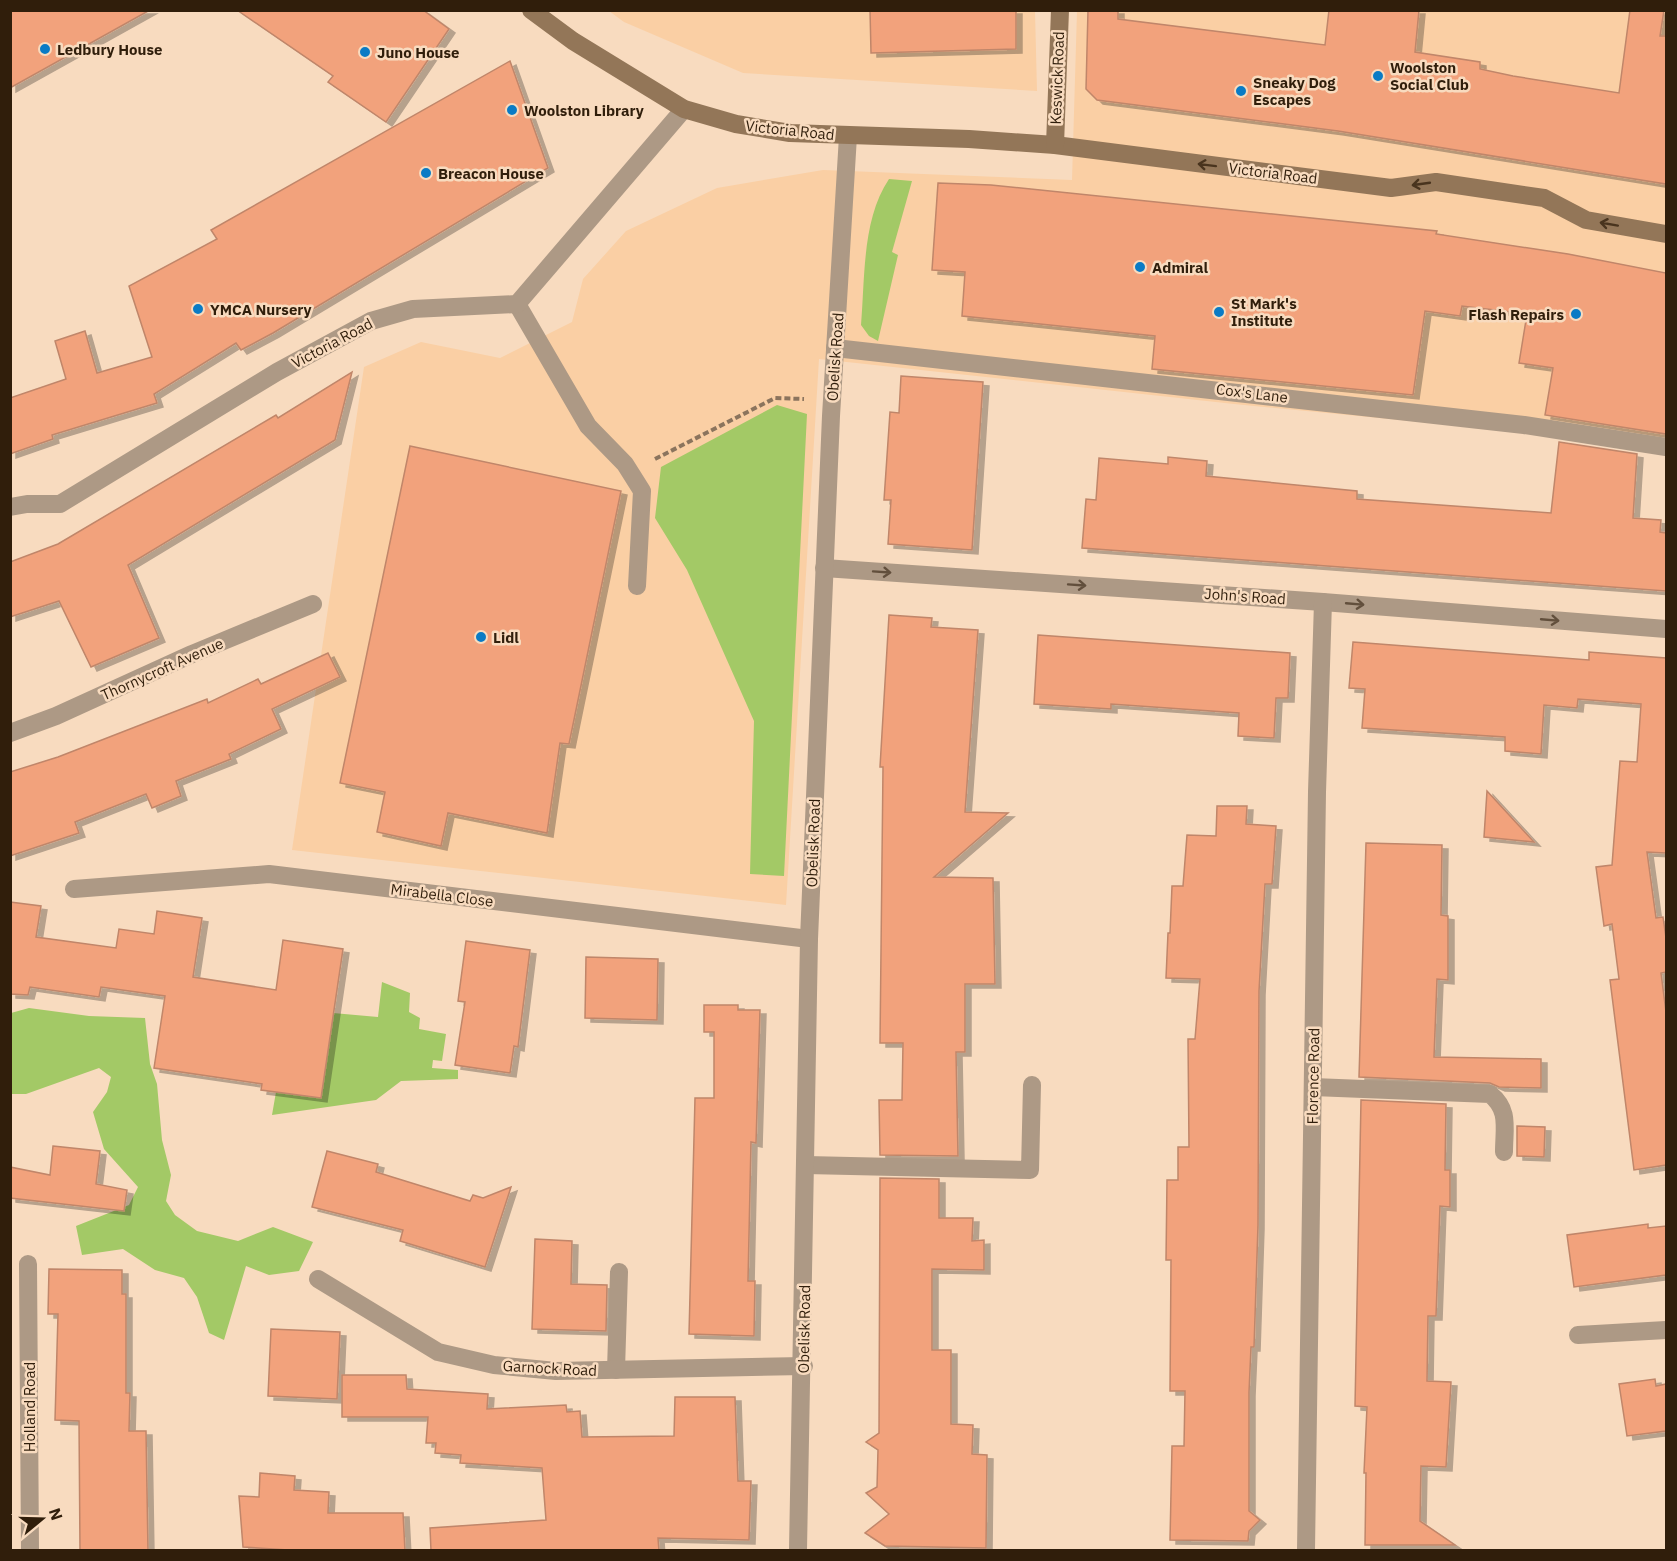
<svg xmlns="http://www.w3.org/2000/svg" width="1677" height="1561" font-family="'IBM Plex Sans',sans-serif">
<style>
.built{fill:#facfa4}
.green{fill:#a3c966}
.building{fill:#f2a27b;stroke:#c0866a;stroke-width:1.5;filter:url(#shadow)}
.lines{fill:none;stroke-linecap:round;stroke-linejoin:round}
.path{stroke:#8b745d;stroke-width:4;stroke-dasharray:6 3;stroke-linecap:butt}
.lane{stroke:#ad9985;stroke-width:18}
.street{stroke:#ad9985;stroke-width:18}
.secondary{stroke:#937658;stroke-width:18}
.oneway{stroke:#49341e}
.oneway2{stroke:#624f3c}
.poi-dot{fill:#0a7bc5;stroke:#f8dbbf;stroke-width:2}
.labels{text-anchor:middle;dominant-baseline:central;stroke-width:5;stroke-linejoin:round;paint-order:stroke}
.poi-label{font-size:15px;font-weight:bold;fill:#301e0b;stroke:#f8dbbf;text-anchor:start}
.street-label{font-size:15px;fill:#301e0b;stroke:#f8dbbf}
</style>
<defs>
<filter id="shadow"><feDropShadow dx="6" dy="4" stdDeviation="0" flood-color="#0004"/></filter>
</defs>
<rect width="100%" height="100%" fill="#f8dbbf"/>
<g class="built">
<path d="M 609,11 L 1035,11 L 1037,91 L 743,73 L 624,22 Z"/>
<path d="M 1077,11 L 1666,11 L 1666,454 L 1504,430 L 1234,404 L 819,359 L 786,905 L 292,850 L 364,367 L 421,342 L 500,358 L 572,322 L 583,279 L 626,231 L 717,188 L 823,170 L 1072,180 Z"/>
</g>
<g class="green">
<path d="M 889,179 L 912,181 L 892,252 L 898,255 L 878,341 L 869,336 L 861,325 C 865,278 862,219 889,179 Z"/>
<path d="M 777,405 L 807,414 L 784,876 L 750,874 L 754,721 L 687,570 L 655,518 L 661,467 Z"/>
<path d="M 382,982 L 410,993 L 409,1012 L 420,1018 L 419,1029 L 446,1034 L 442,1061 L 433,1060 L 432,1068 L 458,1070 L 458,1079 L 401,1081 L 376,1100 L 272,1115 L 276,1092 L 321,1098 L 333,1013 L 378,1017 Z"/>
<path d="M 29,1008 L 89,1016 L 145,1018 L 150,1064 L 157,1084 L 162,1140 L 171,1175 L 166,1201 L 175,1215 L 197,1231 L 238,1241 L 273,1227 L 313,1242 L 299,1271 L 269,1275 L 246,1266 L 224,1340 L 209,1333 L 197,1297 L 184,1278 L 155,1270 L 123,1249 L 82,1255 L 76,1226 L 129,1205 L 138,1187 L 104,1149 L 93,1112 L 107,1092 L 111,1077 L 99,1068 L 26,1094 L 11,1094 L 11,1013 Z"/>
</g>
<g class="building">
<path d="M 10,10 L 150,10 L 10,88 Z"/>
<path d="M 237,10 L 423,10 L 449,29 L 386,122 L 328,82 L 333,76 Z"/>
<path d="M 870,10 L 1016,10 L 1016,49 L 871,53 Z"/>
<path d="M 1088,10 L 1118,10 L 1118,19 L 1325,45 L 1329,10 L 1419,10 L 1415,52 L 1480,62 L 1480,69 L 1513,76 L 1619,93 L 1630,10 L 1664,10 L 1660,36 L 1666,36 L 1666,184 L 1338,131 L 1097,100 L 1086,89 Z"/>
<path d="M 510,61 L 548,168 L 273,333 L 241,350 L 236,343 L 154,394 L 157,403 L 52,435 L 53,439 L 10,454 L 10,398 L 66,379 L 55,341 L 85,331 L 97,373 L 152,357 L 129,286 L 217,239 L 211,230 Z"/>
<path d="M 938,183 L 991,185 L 1437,231 L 1436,234 L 1568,254 L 1666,273 L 1666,434 L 1545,415 L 1553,368 L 1519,363 L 1527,314 L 1462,306 L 1460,316 L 1425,311 L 1413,395 L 1152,369 L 1155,336 L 962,316 L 965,272 L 932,270 Z"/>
<path d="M 352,372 L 335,440 L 128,565 L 159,638 L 91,667 L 59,601 L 10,617 L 10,562 L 58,544 L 276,415 L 278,418 Z"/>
<path d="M 901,376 L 983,382 L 972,550 L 888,544 L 891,500 L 884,500 L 890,412 L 899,413 Z"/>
<path d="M 1559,442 L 1637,454 L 1633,518 L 1661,520 L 1660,532 L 1666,533 L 1666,591 L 1082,548 L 1086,499 L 1096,500 L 1099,458 L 1168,464 L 1168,457 L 1207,461 L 1206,476 L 1357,491 L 1357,499 L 1551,513 Z"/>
<path d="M 410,446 L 621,491 L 569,744 L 560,743 L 547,833 L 448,813 L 441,846 L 377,832 L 385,792 L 340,783 Z"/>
<path d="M 889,615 L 932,618 L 931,627 L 978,630 L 965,812 L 1008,813 L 934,877 L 993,878 L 995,984 L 965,984 L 965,1052 L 956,1052 L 958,1156 L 880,1155 L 879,1100 L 902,1100 L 903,1043 L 880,1043 L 883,767 L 880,767 Z"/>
<path d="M 1038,635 L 1290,653 L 1288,698 L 1276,698 L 1274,738 L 1238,736 L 1239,713 L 1111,704 L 1111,709 L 1034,704 Z"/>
<path d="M 1353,642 L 1589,660 L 1589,652 L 1666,658 L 1666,853 L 1647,852 L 1656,918 L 1663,917 L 1666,938 L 1666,972 L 1661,973 L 1666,1012 L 1666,1165 L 1634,1170 L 1610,980 L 1619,979 L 1612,924 L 1604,926 L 1596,867 L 1612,865 L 1620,761 L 1637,762 L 1641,704 L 1578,699 L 1577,708 L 1544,705 L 1541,754 L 1505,751 L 1505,737 L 1362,728 L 1365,689 L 1349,688 Z"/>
<path d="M 328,653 L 340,677 L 272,709 L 281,729 L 229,754 L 231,759 L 176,781 L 181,796 L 152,808 L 146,794 L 75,822 L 79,833 L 10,856 L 10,772 L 58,757 L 207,699 L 208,703 L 258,679 L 261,684 Z"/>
<path d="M 1487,791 L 1534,842 L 1484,837 Z"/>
<path d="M 1217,806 L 1247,806 L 1246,824 L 1276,826 L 1272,884 L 1265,884 L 1259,991 L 1258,1225 L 1254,1347 L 1251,1347 L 1249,1392 L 1249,1511 L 1260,1520 L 1249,1531 L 1248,1541 L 1170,1540 L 1172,1446 L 1184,1446 L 1185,1391 L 1170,1391 L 1171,1260 L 1166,1260 L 1167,1180 L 1178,1180 L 1178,1147 L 1189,1147 L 1188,1039 L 1195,1039 L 1200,979 L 1166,978 L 1168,933 L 1170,933 L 1172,886 L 1183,886 L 1187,835 L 1216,836 Z"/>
<path d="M 1366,843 L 1442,845 L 1441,915 L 1448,916 L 1448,980 L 1437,979 L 1434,1057 L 1541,1059 L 1541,1088 L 1499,1087 L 1490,1083 L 1359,1077 Z"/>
<path d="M 10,902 L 41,906 L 36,937 L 116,948 L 119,929 L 154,934 L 157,911 L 202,918 L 193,977 L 276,990 L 283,940 L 343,949 L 321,1098 L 261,1090 L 262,1084 L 154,1068 L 165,996 L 101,987 L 99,997 L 30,987 L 28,995 L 10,994 Z"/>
<path d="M 466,941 L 530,950 L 518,1047 L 514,1046 L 510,1073 L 455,1065 L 465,1002 L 458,1001 Z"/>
<path d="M 586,957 L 658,959 L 657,1020 L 585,1018 Z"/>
<path d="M 704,1005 L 738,1005 L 738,1010 L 760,1010 L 756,1143 L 751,1142 L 748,1281 L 755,1281 L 754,1336 L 689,1334 L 695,1098 L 714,1098 L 714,1032 L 704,1032 Z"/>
<path d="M 1361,1100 L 1446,1104 L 1445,1170 L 1450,1170 L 1450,1207 L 1440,1206 L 1436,1316 L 1428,1316 L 1427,1381 L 1451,1382 L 1446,1467 L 1421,1466 L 1420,1521 L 1455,1545 L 1365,1545 L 1366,1473 L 1364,1473 L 1367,1407 L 1355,1406 Z"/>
<path d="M 1517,1126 L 1545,1127 L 1544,1157 L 1517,1156 Z"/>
<path d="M 53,1146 L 100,1151 L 96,1184 L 127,1190 L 124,1211 L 10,1198 L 10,1167 L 50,1175 Z"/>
<path d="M 327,1151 L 378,1164 L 376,1172 L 470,1201 L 473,1195 L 483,1198 L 511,1187 L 485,1267 L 400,1241 L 403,1230 L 312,1207 Z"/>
<path d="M 880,1178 L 939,1179 L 939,1218 L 973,1218 L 972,1241 L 984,1240 L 984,1270 L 932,1269 L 932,1350 L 951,1350 L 951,1424 L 973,1425 L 972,1454 L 987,1455 L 986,1548 L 885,1546 L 865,1533 L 889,1514 L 866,1493 L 877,1487 L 878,1450 L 866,1442 L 879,1433 Z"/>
<path d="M 1648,1224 L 1648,1228 L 1666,1226 L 1666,1275 L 1574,1287 L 1567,1235 Z"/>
<path d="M 535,1239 L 572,1241 L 571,1284 L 607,1285 L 606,1331 L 532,1329 Z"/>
<path d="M 49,1269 L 122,1270 L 122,1294 L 126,1294 L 126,1393 L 130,1393 L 129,1431 L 146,1431 L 148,1551 L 80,1551 L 79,1421 L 55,1420 L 58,1314 L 48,1314 Z"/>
<path d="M 271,1329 L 340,1332 L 337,1399 L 268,1396 Z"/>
<path d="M 342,1375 L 406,1375 L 407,1389 L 488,1394 L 487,1409 L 566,1405 L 567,1412 L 580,1411 L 582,1437 L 674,1436 L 675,1397 L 735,1397 L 738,1481 L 751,1481 L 749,1540 L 658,1538 L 659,1551 L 431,1551 L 430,1528 L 546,1520 L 542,1468 L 460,1463 L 461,1455 L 435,1453 L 436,1443 L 426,1443 L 428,1417 L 342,1417 Z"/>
<path d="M 1655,1379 L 1656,1386 L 1666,1384 L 1666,1431 L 1627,1436 L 1619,1384 Z"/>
<path d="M 260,1473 L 295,1476 L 294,1490 L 329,1492 L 328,1513 L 403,1513 L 405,1551 L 303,1551 L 243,1547 L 239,1496 L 259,1497 Z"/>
</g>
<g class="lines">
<path class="path" d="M 655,459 L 775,398 L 804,399"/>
<g class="lane">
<path d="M 517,304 L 588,426 L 625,464 L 642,491 L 637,586"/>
<path d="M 835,348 L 1524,425 L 1666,447"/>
<path d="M 1313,1087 L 1490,1094 C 1510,1110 1504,1128 1504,1152"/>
<path d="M 806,1165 L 1030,1170 L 1032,1085"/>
<path d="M 616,1370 L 619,1272"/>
</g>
<g class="street">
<path d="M 10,507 L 27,504 L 60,504 L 277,372 L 371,321 L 413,309 L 517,304 L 684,109"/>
<path d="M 824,568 L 1323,602 L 1666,629"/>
<path d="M 10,733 L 56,716 L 192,654 L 313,604"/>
<path d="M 74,889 L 269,874 L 809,939"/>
<path d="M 28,1264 L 30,1550"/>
<path d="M 318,1279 L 438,1352 L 494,1365 L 556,1371 L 804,1366"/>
<path d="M 1578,1335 L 1666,1330"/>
<path d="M 798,1550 L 809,939 L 831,416 L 848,136"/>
<path d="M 1306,1550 L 1317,792 L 1323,602"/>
</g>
<g class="secondary">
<path d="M 531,10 L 573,41 L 684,109 L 736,124 L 790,133 L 969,139 L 1055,145 L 1391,188 L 1436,182 L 1544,198 L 1586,220 L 1666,234"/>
<path d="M 1055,145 L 1060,10"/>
</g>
</g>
<defs><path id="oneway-shaft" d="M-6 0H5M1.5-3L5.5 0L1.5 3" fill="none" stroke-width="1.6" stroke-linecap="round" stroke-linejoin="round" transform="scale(1.5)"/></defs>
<g class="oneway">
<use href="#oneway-shaft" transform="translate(1207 165) rotate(-173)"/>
<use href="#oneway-shaft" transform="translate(1421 184) rotate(172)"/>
<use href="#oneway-shaft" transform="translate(1609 224) rotate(-170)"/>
</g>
<g class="oneway2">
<use href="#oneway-shaft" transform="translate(882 572) rotate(4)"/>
<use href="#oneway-shaft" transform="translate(1077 585) rotate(4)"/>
<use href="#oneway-shaft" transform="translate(1355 604) rotate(5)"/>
<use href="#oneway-shaft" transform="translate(1550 620) rotate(5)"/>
</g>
<g class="poi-dot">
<circle cx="45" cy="49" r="6"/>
<circle cx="365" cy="52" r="6"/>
<circle cx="1378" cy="76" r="6"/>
<circle cx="1241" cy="91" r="6"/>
<circle cx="512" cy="110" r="6"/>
<circle cx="426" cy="173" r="6"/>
<circle cx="1140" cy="267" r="6"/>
<circle cx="198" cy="309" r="6"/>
<circle cx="1219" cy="312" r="6"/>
<circle cx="1576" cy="314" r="6"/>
<circle cx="481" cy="637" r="6"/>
</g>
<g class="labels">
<g class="poi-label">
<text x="57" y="49">Ledbury House</text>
<text x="377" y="52">Juno House</text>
<text x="1390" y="67">Woolston<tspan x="1390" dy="17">Social Club</tspan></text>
<text x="1253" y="82">Sneaky Dog<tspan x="1253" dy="17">Escapes</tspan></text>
<text x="524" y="110">Woolston Library</text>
<text x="438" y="173">Breacon House</text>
<text x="1152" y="267">Admiral</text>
<text x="1231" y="303">St Mark's<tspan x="1231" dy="17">Institute</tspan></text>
<text x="210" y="309">YMCA Nursery</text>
<text x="1564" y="314" text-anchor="end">Flash Repairs</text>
<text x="493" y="637">Lidl</text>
</g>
<g class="street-label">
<text transform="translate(1057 78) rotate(-88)">Keswick Road</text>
<text transform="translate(790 130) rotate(6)">Victoria Road</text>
<text transform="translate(1273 173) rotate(7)">Victoria Road</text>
<text transform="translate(332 343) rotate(-28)">Victoria Road</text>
<text transform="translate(835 357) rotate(-86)">Obelisk Road</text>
<text transform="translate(1252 393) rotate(7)">Cox's Lane</text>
<text transform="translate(1245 596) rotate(4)">John's Road</text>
<text transform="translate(162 669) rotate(-24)">Thornycroft Avenue</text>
<text transform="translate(813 843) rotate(-88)">Obelisk Road</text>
<text transform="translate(442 895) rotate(7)">Mirabella Close</text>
<text transform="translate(1313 1076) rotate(-89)">Florence Road</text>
<text transform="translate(804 1329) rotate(-89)">Obelisk Road</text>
<text transform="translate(550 1368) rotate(3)">Garnock Road</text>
<text transform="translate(29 1407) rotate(-90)">Holland Road</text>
</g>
</g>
<rect width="1677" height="1561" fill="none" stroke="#301e0b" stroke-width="24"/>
<g transform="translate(42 1519) rotate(71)" stroke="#f8dbbf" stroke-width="4.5" paint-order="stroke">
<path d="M0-4.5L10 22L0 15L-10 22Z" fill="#301e0b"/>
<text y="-9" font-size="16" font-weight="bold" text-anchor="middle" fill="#301e0b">N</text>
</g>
</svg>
